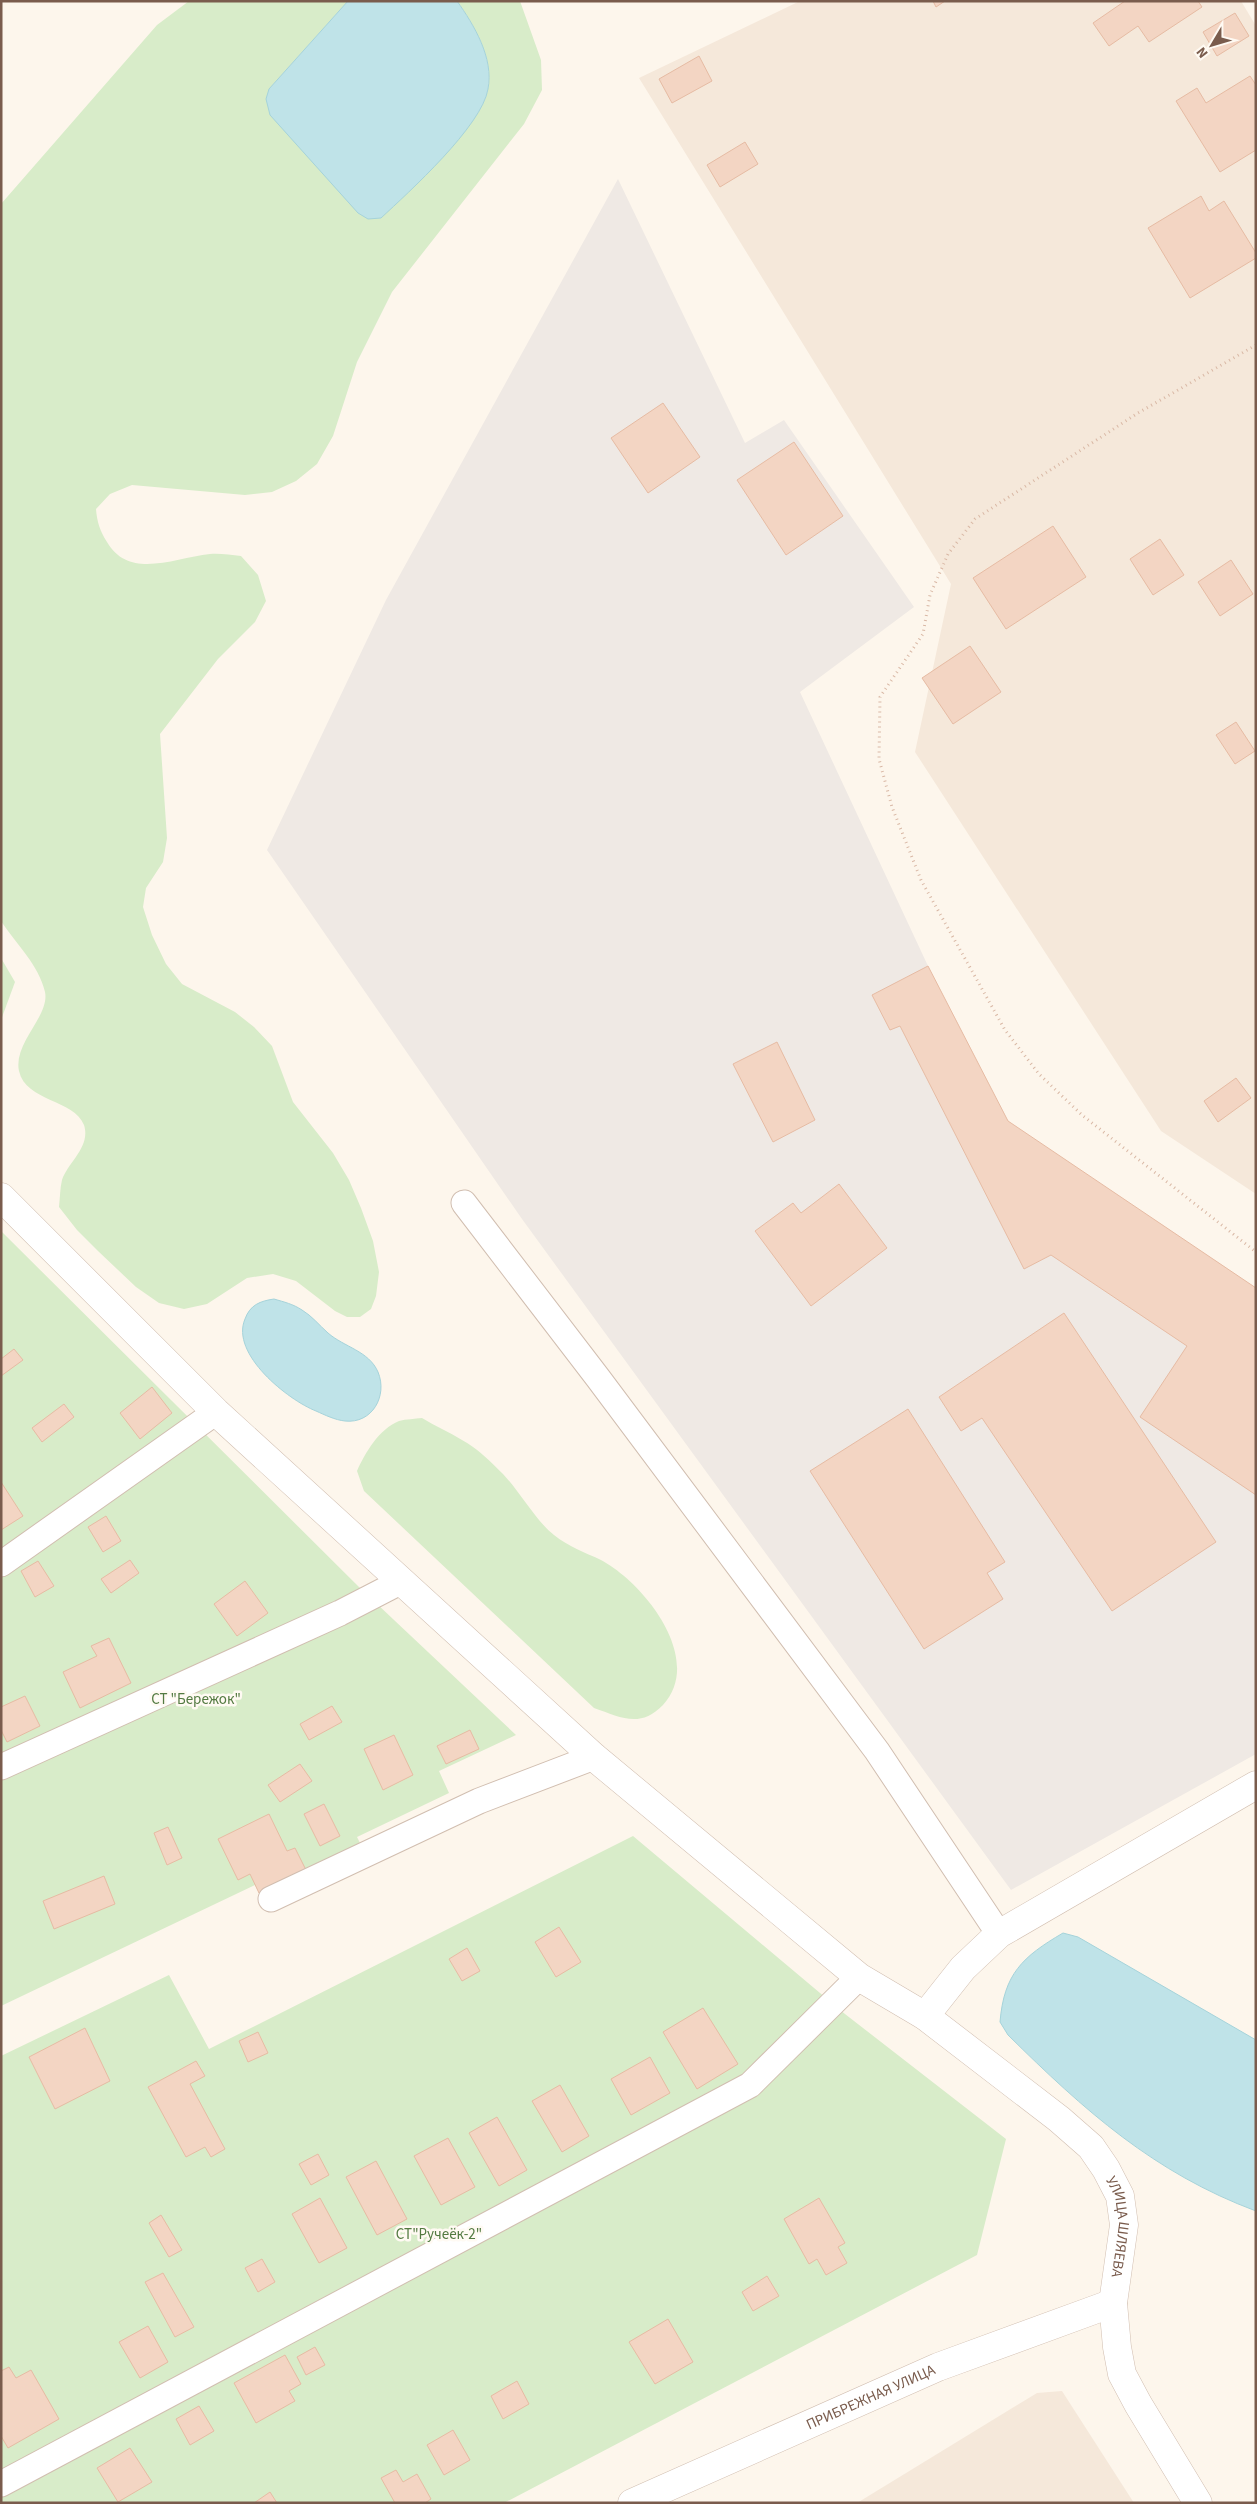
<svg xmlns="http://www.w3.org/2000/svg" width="1257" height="2504" font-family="'Source Sans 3',sans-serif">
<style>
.residential{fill:#f5e8da}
.industrial{fill:#efe9e4}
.green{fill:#d8ecc9}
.water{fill:#bfe3e8;stroke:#a5d3da}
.building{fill:#f3d5c3;stroke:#e6bba3}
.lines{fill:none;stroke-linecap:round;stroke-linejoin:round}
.lane-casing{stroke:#d1beb0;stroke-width:27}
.street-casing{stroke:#d1beb0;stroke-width:29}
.path{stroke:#d9b8a5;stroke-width:3;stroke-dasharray:1 4;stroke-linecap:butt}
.lane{stroke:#fff;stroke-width:25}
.street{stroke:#fff;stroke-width:28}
.labels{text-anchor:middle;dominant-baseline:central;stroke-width:5;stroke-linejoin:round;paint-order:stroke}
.park-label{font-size:15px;fill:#537a41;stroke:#fffaf3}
.street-label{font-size:15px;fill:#7a5c4d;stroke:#fffaf3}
</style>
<rect width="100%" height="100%" fill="#fdf6ec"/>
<g class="residential">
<path d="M 800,1 L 1241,1 L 1256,26 L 1256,1194 L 1161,1131 L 915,752 L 951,584 L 639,78 Z"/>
<path d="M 1062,2391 L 1134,2503 L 857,2503 L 1037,2393 Z"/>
</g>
<path class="industrial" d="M 618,179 L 745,443 L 784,420 L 914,607 L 800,692 L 928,966 L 1008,1121 L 1256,1288 L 1256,1754 L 1011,1890 L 522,1219 L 267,850 L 386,600 Z"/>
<g class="green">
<path d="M 189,1 L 348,1 L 269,89 L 390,209 C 416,183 482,124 488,89 C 494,58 474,25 457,1 L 520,1 L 541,60 L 542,90 L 524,124 L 392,292 L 357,362 L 333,436 L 317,464 L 296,481 L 272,492 L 245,495 L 132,485 L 110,494 L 96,509 C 97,522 100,531 107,542 C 129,580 174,558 210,554 C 219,553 231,555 241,556 L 258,575 L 266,601 L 255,622 L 218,659 L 160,734 L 167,838 L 163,862 L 146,888 L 143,907 L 152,935 L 166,964 L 182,984 L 235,1012 L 254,1027 L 272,1046 L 293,1102 L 333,1153 L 349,1180 L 361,1208 L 373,1241 L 379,1272 L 376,1296 L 371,1309 L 360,1317 L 347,1317 L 335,1311 L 296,1281 L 273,1274 L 247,1278 L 207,1304 L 184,1309 L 159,1303 L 136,1287 L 98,1251 L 77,1230 L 59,1207 C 60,1198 60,1188 62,1180 C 68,1162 91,1147 84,1125 C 74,1099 26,1102 19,1071 C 13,1043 50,1016 45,992 C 39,965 16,944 1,921 L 1,204 L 157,25 Z"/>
<path d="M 1,958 L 15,982 L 1,1020 Z"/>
<path d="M 1,1231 L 359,1587 L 516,1735 L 439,1771 L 449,1793 L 357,1837 L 361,1845 L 259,1893 L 255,1885 L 1,2006 Z"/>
<path d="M 422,1418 C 435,1426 449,1432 462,1440 C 477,1448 491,1462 503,1474 C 520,1492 536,1521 554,1535 C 569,1547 584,1552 601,1560 C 644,1583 705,1659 663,1705 C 640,1729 620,1717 594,1708 L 364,1491 L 357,1471 C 365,1453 379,1429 399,1421 C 406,1419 415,1419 422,1418 Z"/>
<path d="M 633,1836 L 845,2014 L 1006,2139 L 977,2255 L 504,2503 L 1,2503 L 1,2056 L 169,1975 L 209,2049 Z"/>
</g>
<g class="water">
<path d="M 348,1 L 457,1 C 474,25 494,58 488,89 C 482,126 409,192 381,218 L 368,219 L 358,213 L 270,115 L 266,99 L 269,89 Z"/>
<path d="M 274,1299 C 284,1302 293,1304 302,1310 C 312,1316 319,1325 328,1333 C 344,1347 369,1351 378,1372 C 388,1396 372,1424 345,1421 C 335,1420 325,1415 316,1411 C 288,1400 230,1354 245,1319 C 250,1305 260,1301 274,1299 Z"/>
<path d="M 1063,1933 L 1078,1937 L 1256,2040 L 1256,2211 C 1154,2173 1084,2110 1008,2035 L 1000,2022 C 1004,1974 1022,1957 1063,1933 Z"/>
</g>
<g class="building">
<path d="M 933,1 L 945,1 L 936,7 Z"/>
<path d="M 1125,1 L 1198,1 L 1202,7 L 1149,42 L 1138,26 L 1109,46 L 1093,23 Z"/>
<path d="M 1235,13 L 1249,36 L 1217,56 L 1203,32 Z"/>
<path d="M 699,56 L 712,81 L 672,103 L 659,79 Z"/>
<path d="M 1250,76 L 1256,85 L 1256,150 L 1220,172 L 1176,101 L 1197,88 L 1206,103 Z"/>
<path d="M 745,142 L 758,164 L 720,187 L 707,165 Z"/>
<path d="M 1201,196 L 1209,211 L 1224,201 L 1256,253 L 1256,258 L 1190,298 L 1148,228 Z"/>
<path d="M 663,403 L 700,457 L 648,493 L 611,438 Z"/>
<path d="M 794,442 L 843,516 L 786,555 L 737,480 Z"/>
<path d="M 1053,526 L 1086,577 L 1006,629 L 973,578 Z"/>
<path d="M 1160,539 L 1184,575 L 1153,595 L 1130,559 Z"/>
<path d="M 1231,560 L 1253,594 L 1220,616 L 1198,582 Z"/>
<path d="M 970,646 L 1001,692 L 953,724 L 922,678 Z"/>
<path d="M 1236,722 L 1255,751 L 1235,764 L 1216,735 Z"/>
<path d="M 928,966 L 1008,1121 L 1256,1288 L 1256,1495 L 1140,1417 L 1187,1346 L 1051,1255 L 1024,1269 L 900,1026 L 890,1030 L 872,995 Z"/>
<path d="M 777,1042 L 815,1120 L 773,1142 L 733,1064 Z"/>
<path d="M 1236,1078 L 1251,1098 L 1218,1122 L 1204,1101 Z"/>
<path d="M 839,1184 L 887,1248 L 811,1306 L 755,1231 L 793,1203 L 801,1213 Z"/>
<path d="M 1064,1313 L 1216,1542 L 1112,1611 L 982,1418 L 961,1431 L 939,1397 Z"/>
<path d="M 14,1349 L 23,1360 L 1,1376 L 1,1359 Z"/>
<path d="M 152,1387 L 172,1413 L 140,1439 L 120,1413 Z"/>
<path d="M 64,1404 L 74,1417 L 42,1442 L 32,1428 Z"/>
<path d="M 908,1409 L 1005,1562 L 987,1573 L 1003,1599 L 924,1649 L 810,1471 Z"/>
<path d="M 1,1482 L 23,1516 L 1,1530 Z"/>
<path d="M 106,1516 L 121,1541 L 103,1552 L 88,1527 Z"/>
<path d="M 130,1560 L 139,1573 L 111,1593 L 101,1579 Z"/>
<path d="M 38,1561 L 54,1586 L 35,1597 L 21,1571 Z"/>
<path d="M 245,1581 L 268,1613 L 237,1636 L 214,1604 Z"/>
<path d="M 109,1638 L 131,1683 L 80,1708 L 63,1672 L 97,1656 L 91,1646 Z"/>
<path d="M 25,1696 L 40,1726 L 7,1742 L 1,1730 L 1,1707 Z"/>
<path d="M 332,1706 L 342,1722 L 309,1740 L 300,1724 Z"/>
<path d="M 470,1730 L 479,1749 L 446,1764 L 437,1746 Z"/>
<path d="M 394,1735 L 413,1775 L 383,1790 L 364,1749 Z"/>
<path d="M 300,1764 L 312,1781 L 280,1802 L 268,1785 Z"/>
<path d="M 324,1804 L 340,1836 L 320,1846 L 304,1814 Z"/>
<path d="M 269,1814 L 287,1851 L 295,1848 L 306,1870 L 259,1893 L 250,1874 L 238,1880 L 218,1839 Z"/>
<path d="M 168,1827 L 182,1858 L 167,1865 L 154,1833 Z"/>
<path d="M 104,1876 L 115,1904 L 54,1929 L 43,1901 Z"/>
<path d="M 559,1927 L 581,1962 L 556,1977 L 535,1942 Z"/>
<path d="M 467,1948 L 480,1971 L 462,1981 L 449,1959 Z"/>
<path d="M 703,2008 L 738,2064 L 697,2089 L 663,2032 Z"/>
<path d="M 85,2028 L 110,2081 L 55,2109 L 29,2057 Z"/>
<path d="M 258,2032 L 268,2053 L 248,2062 L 239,2041 Z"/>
<path d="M 650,2057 L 670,2093 L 631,2115 L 611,2079 Z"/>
<path d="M 196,2061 L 205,2076 L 190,2084 L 225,2149 L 211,2157 L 205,2147 L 186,2157 L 148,2087 Z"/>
<path d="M 560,2085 L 589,2136 L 562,2152 L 532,2101 Z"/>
<path d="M 497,2117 L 527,2170 L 499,2186 L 469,2133 Z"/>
<path d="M 448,2138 L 475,2187 L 441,2205 L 414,2156 Z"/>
<path d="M 318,2154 L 329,2175 L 311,2185 L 299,2164 Z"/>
<path d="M 376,2161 L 407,2219 L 377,2235 L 346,2177 Z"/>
<path d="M 320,2198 L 347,2248 L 319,2263 L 292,2214 Z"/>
<path d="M 819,2198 L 845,2243 L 838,2247 L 847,2263 L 826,2275 L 817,2259 L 809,2264 L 784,2219 Z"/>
<path d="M 161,2215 L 182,2250 L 169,2257 L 149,2223 Z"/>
<path d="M 262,2259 L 275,2282 L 258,2292 L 245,2268 Z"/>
<path d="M 163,2273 L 194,2327 L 175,2337 L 145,2282 Z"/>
<path d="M 767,2276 L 779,2296 L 753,2311 L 742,2292 Z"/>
<path d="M 668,2319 L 693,2362 L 655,2384 L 629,2342 Z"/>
<path d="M 148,2326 L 168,2362 L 140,2378 L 119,2342 Z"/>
<path d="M 315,2347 L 325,2365 L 306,2375 L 297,2357 Z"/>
<path d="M 285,2355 L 301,2384 L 289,2391 L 295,2401 L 256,2423 L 234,2383 Z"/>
<path d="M 9,2367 L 16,2378 L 31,2370 L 59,2419 L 8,2448 L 1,2436 L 1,2371 Z"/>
<path d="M 517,2381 L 529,2404 L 503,2419 L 491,2396 Z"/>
<path d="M 199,2406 L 214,2431 L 190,2445 L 176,2419 Z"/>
<path d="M 453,2430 L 470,2460 L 444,2475 L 427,2445 Z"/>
<path d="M 130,2448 L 152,2482 L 118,2502 L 97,2468 Z"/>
<path d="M 396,2470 L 403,2482 L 417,2474 L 431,2499 L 425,2503 L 395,2503 L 381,2478 Z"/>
<path d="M 270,2492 L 277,2503 L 254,2503 Z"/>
</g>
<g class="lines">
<g class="lane-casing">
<g id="lane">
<path d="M 464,1203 L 598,1378 L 877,1751 L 999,1934"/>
<path d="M 1,1564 L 216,1412"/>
<path d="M 1,1767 L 340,1613 L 402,1581"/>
<path d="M 271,1899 L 479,1801 L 594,1757"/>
<path d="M 1,2484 L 750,2085 L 859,1977"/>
</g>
</g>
<g class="street-casing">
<g id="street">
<path id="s1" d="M 1,1197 L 216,1412 L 594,1757 L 859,1977 L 925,2016 L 1059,2119 L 1091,2147 L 1106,2169 L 1120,2196 L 1124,2225 L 1113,2303 L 1117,2347 L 1122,2374 L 1138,2404 L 1198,2503"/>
<path d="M 925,2016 L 963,1968 L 999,1934 L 1256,1785"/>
<path id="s2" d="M 632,2503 L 938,2367 L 1113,2303"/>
</g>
</g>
<path class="path" d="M 1256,345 L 1138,413 L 975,519 L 948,554 L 930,595 L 923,634 L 880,697 L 879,759 L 892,807 L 921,880 L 1005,1030 L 1039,1074 L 1082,1115 L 1256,1252"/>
<use href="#lane" class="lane"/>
<use href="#street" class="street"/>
</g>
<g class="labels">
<g class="park-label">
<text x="196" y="1699">СТ "Бережок"</text>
<text x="439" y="2234">СТ"Ручеёк-2"</text>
</g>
<g class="street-label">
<text stroke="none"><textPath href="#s1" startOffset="1536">УЛИЦА ШЛЯЕВА</textPath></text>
<text stroke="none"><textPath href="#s2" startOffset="261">ПРИБРЕЖНАЯ УЛИЦА</textPath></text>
</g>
</g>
<rect width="1257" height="2504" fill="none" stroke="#7a5c4d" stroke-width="5"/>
<g transform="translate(1212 45) rotate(232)" stroke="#fffaf3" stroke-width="4" paint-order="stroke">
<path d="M0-4L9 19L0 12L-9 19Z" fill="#7a5c4d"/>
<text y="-8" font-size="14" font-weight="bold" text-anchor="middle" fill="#7a5c4d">N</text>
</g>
</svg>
